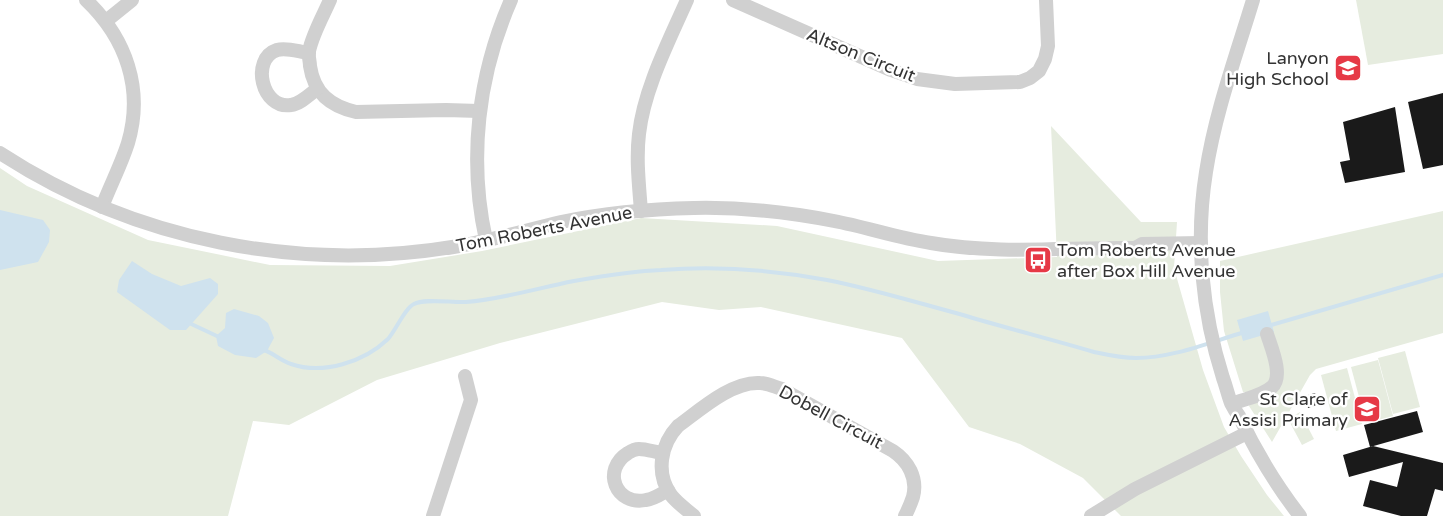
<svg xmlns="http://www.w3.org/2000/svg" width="1443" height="516" font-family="'Varela Round',sans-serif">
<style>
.green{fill:#e6ecdf}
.water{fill:#cfe2ee}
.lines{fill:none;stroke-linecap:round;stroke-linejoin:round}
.stream{stroke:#cfe2ee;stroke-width:4}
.building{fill:#1a1a1a}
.minor{stroke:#d0d0d0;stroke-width:14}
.labels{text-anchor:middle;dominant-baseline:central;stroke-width:5;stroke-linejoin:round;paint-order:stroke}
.street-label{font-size:18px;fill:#333;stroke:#fff}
.poi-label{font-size:18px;fill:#333;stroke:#fff;text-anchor:end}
</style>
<rect width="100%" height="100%" fill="#fff"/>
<g class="green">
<path d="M 1356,0 L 1443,0 L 1443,54 L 1368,65 Z"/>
<path d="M 1051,126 L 1141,222 L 1177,222 L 1174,268 L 1203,370 L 1224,427 L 1241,456 L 1267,495 L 1284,516 L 1121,516 L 1083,478 L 1020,444 L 969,427 L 902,338 L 761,307 L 719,310 L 662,302 L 500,343 L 377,380 L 289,425 L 253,421 L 228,516 L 0,516 L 0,168 L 27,186 L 148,240 L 270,265 L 390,266 L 482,251 L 641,218 L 777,226 L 938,261 L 1057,257 Z"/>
<path d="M 1443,211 L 1443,333 L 1316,369 L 1310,375 L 1272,442 L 1249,406 L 1251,401 L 1249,392 L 1243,392 L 1224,331 L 1220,292 L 1220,261 Z"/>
<path d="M 1405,351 L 1420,407 L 1393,414 L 1378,358 Z"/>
<path d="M 1378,360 L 1393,416 L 1366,423 L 1351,367 Z"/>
<path d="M 1347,368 L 1362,424 L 1336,431 L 1321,375 Z"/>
<path d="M 1300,412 L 1314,439 L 1302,445 L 1288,419 Z"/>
</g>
<g class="water">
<path d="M 0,210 L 43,220 L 50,230 L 49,242 L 38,262 L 0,270 Z"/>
<path d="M 132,261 L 152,274 L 181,286 L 210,278 L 218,284 L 218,294 L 186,330 L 170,330 L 117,292 L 119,280 Z"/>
<path d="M 234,309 L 259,316 L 268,323 L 274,338 L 267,351 L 256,358 L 235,355 L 218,346 L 216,336 L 225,328 L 226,313 Z"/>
<path d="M 1268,311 L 1274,332 L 1243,341 L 1237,320 Z"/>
</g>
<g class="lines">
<g class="stream">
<path d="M 187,322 L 219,337"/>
<path d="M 1268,326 L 1443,275"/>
<path d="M 264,350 C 273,353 281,361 291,364 C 323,375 364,362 388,339 C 396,330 405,308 414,304 C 424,298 453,303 466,302 C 503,299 538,288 574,281 C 603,276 632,271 661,270 C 714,266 774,270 827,280 C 873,289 918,303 963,315 C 1006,328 1050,339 1094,352 C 1108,355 1121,358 1136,358 C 1173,358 1210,342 1245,332"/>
</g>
</g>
<g class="building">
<path d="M 1443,93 L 1443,165 L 1423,169 L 1408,102 Z"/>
<path d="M 1395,107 L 1405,172 L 1345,183 L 1340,162 L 1350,160 L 1343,122 Z"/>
<path d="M 1315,393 L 1319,404 L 1308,408 L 1305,396 Z"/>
<path d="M 1417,411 L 1423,432 L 1370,447 L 1364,425 Z"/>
<path d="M 1373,446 L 1443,463 L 1443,491 L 1435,489 L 1427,516 L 1401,516 L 1363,506 L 1370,480 L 1397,487 L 1403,462 L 1349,477 L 1343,455 Z"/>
</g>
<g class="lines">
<g class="minor">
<path d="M 86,0 C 126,38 144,89 128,143 C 121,165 110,186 102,207"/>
<path d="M 330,0 C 323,16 313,33 309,51 C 308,56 310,61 310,66 C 314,93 330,106 356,112 L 446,110 L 479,111"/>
<path d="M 733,0 L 891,70 L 917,79 L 955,84 L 1020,82 L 1030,78 L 1039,71 L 1045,59 L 1048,46 L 1046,0"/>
<path d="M 1253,0 C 1236,56 1215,113 1206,172 C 1195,240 1202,312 1223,378 C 1226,386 1228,395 1231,403 C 1233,407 1236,412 1239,416 C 1256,452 1276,485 1300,516"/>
<path d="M 106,21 L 132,0"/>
<path d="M 309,53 C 299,52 287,47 277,50 C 250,59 262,110 291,105 C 300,104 309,95 317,89"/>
<path d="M 0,153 C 135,241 300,273 459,246 C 493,240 527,230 561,222 C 605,213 650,209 694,208 C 741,207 788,212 834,221 C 866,227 898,238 931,243 C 998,255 1067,247 1135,248 L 1142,244 L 1201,243"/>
<path d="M 641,211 C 639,185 636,159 639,134 C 644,89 669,41 687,0"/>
<path d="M 486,240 C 468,159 478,75 511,0"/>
<path d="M 1232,404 C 1244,399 1262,396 1272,387 C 1284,376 1271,347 1267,334"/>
<path d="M 662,453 C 655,452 646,449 639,449 C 635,449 631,451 628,453 C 601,470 616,506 646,500 C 654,499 661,494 668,490"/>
<path d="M 433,516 L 471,400 L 465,376"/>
<path d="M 694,516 C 686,509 677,503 671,495 C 655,473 661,444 678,426 C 700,410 732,381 760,383 C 767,383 775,387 782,389 L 893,451 C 908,461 918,478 913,497 C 911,503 908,510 905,516"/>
<path d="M 1091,516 L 1135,489 L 1247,433"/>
</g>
</g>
<defs>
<g id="school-square" transform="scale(1.4375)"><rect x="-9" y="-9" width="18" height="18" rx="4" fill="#e63946" stroke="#fff"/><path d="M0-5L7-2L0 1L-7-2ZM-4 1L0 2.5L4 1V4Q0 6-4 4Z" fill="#fff"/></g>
<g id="bus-square" transform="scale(1.4375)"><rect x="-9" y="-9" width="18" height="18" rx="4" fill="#e63946" stroke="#fff"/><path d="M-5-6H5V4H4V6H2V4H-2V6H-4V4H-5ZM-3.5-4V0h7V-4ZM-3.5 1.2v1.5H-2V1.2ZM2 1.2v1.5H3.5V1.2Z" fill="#fff"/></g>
</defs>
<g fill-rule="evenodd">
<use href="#school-square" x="1348" y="68"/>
<use href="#bus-square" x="1038" y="260"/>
<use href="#school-square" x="1367" y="409"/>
</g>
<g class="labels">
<g class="street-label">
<text transform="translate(861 55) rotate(22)">Altson Circuit</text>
<text transform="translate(544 229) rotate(-11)">Tom Roberts Avenue</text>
<text transform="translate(831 417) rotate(28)">Dobell Circuit</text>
</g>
<g class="poi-label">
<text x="1329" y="58">Lanyon<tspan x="1329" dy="21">High School</tspan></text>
<text x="1057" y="250" text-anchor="start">Tom Roberts Avenue<tspan x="1057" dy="21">after Box Hill Avenue</tspan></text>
<text x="1348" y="399">St Clare of<tspan x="1348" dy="21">Assisi Primary</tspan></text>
</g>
</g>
</svg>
